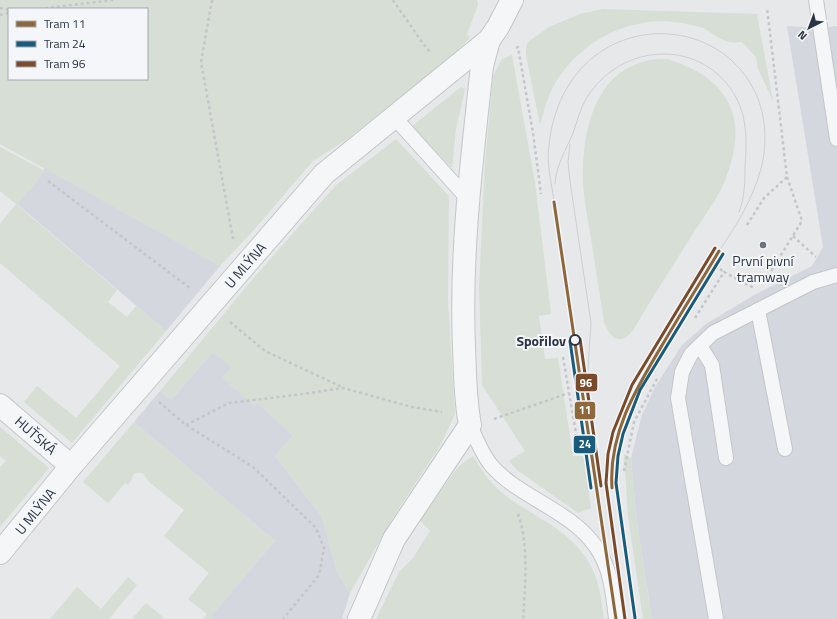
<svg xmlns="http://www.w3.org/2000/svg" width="837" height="619" font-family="'Titillium Web',sans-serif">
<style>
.built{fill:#d4d7dd}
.green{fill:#d6ded6;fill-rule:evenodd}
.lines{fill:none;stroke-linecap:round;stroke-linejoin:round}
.lane-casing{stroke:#c4c6c8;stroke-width:16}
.street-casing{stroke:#c4c6c8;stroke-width:24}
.path{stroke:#c5c6ca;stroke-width:2.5;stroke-dasharray:3 3;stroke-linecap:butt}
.lane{stroke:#f5f6f7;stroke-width:14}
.street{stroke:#f5f6f7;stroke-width:22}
.tram{stroke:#cecfd2;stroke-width:1}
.tram-1-casing{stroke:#f4f6f9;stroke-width:6}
.tram-2-casing{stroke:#f4f6f9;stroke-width:6}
.tram-3-casing{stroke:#f4f6f9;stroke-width:6}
.tram-1{stroke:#8c683c;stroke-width:3}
.tram-2{stroke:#1a5a7b;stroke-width:3}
.tram-3{stroke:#7a4b2a;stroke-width:3}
.poi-dot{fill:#6c737f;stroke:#f4f6f9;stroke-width:1.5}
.stop-dot{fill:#f4f6f9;stroke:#2b3445;stroke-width:2}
.labels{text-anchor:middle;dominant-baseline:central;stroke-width:4;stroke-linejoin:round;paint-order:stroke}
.poi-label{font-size:14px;fill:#2b3445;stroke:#f4f6f9}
.street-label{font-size:14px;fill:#2b3445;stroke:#f4f6f9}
.stop-label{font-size:14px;font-weight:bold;fill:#2b3445;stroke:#f4f6f9;text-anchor:end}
.line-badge{stroke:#f4f6f9;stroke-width:1.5}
.badge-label{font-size:11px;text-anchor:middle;font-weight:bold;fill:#fff}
</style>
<rect width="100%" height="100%" fill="#e6e8ea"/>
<g class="built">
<path d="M 787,26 L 820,28 L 837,26 L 837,619 L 652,619 L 637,522 L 631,458 L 642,415 L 655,387 L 682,345 L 706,324 L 754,295 L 812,266 L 823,247 Z"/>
<path d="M 45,168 L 220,266 L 166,331 L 17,204 L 37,181 Z"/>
<path d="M 213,352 L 232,367 L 223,378 L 255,406 L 257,403 L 293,435 L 275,456 L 322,517 L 337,572 L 350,593 L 342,619 L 212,619 L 210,617 L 275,541 L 134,422 L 160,391 L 171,400 Z"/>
</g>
<g class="green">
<path d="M 0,0 L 477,0 L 478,5 L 467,34 L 470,38 L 447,60 L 346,140 L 313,161 L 252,232 L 220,266 L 0,144 ZM 9,9 L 147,9 L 147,79 L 9,79 Z"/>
<path d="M 603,9 L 757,14 L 773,101 L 758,69 L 756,57 L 742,42 C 738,42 734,43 730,42 C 721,41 711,32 703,28 C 697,26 689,24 682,23 C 633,14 583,39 557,80 C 548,94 544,110 540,125 L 526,55 L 526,48 L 528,42 L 549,27 L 580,14 Z"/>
<path d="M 512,55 L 535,183 L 551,314 L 539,316 L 545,359 L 558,358 L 573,456 L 584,456 L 591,508 L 578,513 L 517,470 L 509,461 L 525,451 L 482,385 L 479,288 L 485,163 L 493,76 L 502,59 Z"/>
<path d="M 667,59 C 732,79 750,120 724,183 C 716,202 700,221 689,240 C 670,270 651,300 633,330 C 620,347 610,338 604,322 C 600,294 595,266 591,238 C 588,220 584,201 583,183 C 582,136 592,74 646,61 C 652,59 660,59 667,59 Z"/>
<path d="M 461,87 L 465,89 L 456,129 L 452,168 L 411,127 Z"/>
<path d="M 396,139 L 449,196 L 448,300 L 455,414 L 440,446 L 394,516 L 350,593 L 337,572 L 322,517 L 275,456 L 293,435 L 258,404 L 255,406 L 222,378 L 231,367 L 213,352 L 171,400 L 160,391 L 251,281 L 335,186 Z"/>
<path d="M 0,147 L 45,171 L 17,205 L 117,290 L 108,302 L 127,317 L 136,306 L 166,331 L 72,443 L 24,402 L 37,386 L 76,418 L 120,366 L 0,263 L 0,224 L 16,204 L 0,191 Z"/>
<path d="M 134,422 L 275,541 L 210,617 L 212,619 L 203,619 L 207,614 L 188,599 L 209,573 L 164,536 L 184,510 L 148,481 L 143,473 L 135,473 C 131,476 132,481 128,485 L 125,483 L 108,503 L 83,482 Z"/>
<path d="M 0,427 L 49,468 L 0,527 L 0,467 L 6,461 L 0,456 Z"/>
<path d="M 624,454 L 631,458 L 637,522 L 652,619 L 643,619 L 628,516 Z"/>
<path d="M 473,456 C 481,469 489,482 501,492 C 529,515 566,527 586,558 C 599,576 601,598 604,619 L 376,619 L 399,572 L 413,558 L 430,531 L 420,520 L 458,467 Z"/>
<path d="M 128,577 L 137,585 L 109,619 L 50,619 L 77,587 L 101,609 Z"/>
<path d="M 146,603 L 165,619 L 132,619 Z"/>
</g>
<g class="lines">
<g class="lane-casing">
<g id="lane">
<path d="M 816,0 L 837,139"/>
<path d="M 394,117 L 468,199"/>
<path d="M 758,310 L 785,449"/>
<path d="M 700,346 L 712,365 L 726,458"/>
<path d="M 470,425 C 476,439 482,454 491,465 C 519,498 571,510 596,547 C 611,568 613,594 616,619"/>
<path d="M 716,619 L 678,398 L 682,372 L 691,354 L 713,333 L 813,282 L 837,275"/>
</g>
</g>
<g class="street-casing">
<g id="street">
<path d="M 0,405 L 71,466"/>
<path d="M 0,553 L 71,466 L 324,174 L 489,40 L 498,27 L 512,0"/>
<path d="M 359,619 L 394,539 L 470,425 C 465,399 465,373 464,347 C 460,252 472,159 482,66 L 489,40"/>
</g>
</g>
<g class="path">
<path d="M 212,0 L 201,62 L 233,239"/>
<path d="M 393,0 L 424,45 L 431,53"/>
<path d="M 0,8 L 9,10"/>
<path d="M 39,9 L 113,0"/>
<path d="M 0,15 L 9,13"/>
<path d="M 516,48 L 518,47 L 533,133 L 541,194"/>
<path d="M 48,181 L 191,289"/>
<path d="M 747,225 L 764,198 L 787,177 L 767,8"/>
<path d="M 793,236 L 816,257"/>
<path d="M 720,269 L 724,272"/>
<path d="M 765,281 L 802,221 L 787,177"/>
<path d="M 695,318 L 724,272 L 754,288"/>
<path d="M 230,322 L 265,351 L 342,387"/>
<path d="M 563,357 L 579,451"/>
<path d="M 159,402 L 186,425 L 253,467 L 316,528 L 324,548 L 319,575 L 283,619"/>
<path d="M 494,419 L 569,393"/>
<path d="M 186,425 L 229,403 L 296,395 L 343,388 L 412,407 L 442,412"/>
<path d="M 624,471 L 634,422 L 658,377"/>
<path d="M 518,514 C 529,542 525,589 523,619"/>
</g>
<use href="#lane" class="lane"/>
<use href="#street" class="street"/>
<g class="tram">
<path d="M 570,144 L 568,162 L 570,181 L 591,323 L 585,414"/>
<path d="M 555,184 C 556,165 566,150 573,133 C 577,122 580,109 586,99 C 621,41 704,37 737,99 C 747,119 747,143 745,165 C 745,180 745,197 739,212"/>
<path d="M 554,202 C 552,184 546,163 549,145 C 552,118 561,92 579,71 C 629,13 724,24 756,94 C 766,116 767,142 762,165 C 754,197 737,225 719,251"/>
</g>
<g class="tram-1-casing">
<g id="tram-1">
<path d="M 554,202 L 616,619"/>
<path d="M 612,488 C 608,431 639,384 667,337 C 684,308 702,280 719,251"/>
</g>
</g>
<g class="tram-2-casing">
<g id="tram-2">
<path d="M 570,341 L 591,488"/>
<path d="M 635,618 L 616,483 L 618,456 L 623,434 L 640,390 L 723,254"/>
</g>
</g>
<g class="tram-3-casing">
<g id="tram-3">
<path d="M 580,339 L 601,486"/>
<path d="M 625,619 L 606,483 L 608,454 L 613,432 L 632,385 L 715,248"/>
</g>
</g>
<use href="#tram-1" class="tram-1"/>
<use href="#tram-2" class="tram-2"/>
<use href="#tram-3" class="tram-3"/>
</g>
<circle class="poi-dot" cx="763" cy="245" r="4"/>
<circle class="stop-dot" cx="575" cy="340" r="5"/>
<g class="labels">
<g class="poi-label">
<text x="763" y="260">První pivní<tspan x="763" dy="16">tramway</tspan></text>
</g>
<g class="street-label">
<text transform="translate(245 265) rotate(-49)">U MLÝNA</text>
<text transform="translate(36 435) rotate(41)">HUŤSKÁ</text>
<text transform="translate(35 511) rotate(-51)">U MLÝNA</text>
</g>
<g class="stop-label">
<text x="566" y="340">Spořilov</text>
</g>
</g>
<g class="line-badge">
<rect x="575" y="373" width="23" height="19" rx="4" fill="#7a4b2a"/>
<rect x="574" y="401" width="22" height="19" rx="4" fill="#8c683c"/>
<rect x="573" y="435" width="23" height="19" rx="4" fill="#1a5a7b"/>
</g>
<g class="badge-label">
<text x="586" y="387">96</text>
<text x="585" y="414">11</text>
<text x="585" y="448">24</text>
</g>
<rect x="8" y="8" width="140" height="72" fill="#f4f6f9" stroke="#a4a8b1"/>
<rect x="16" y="21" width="20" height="6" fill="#8c683c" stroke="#a4a8b1"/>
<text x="44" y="28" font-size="12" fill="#2b3445">Tram 11</text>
<rect x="16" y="41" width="20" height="6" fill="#1a5a7b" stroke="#a4a8b1"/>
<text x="44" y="48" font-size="12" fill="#2b3445">Tram 24</text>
<rect x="16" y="61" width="20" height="6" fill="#7a4b2a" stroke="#a4a8b1"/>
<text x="44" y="68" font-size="12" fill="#2b3445">Tram 96</text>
<g transform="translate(809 28) rotate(222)" stroke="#f4f6f9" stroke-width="3" paint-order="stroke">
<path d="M0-3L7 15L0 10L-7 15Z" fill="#2b3445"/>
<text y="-6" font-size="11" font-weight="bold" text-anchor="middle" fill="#2b3445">N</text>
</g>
</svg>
